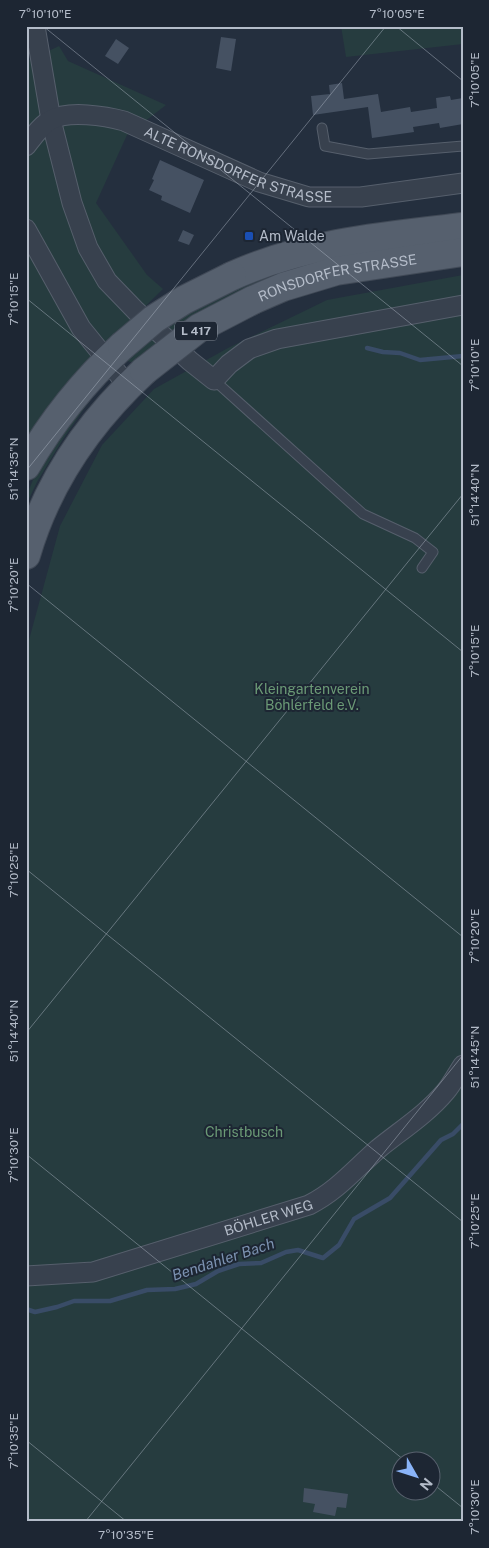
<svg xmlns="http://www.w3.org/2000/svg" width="489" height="1548" font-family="'Public Sans',sans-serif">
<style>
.green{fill:#263c3f;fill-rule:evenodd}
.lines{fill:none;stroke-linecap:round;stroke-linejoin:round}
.stream{stroke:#394c67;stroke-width:4.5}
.building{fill:#455162}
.service-casing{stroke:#565f6c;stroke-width:11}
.minor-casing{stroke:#565f6c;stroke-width:21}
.primary-casing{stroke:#414a57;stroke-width:30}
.service{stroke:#38414e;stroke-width:9}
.minor{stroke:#38414e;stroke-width:19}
.primary{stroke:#56606e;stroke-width:28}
.primary-bridge-casing{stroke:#414a57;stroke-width:30;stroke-linecap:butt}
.primary-bridge{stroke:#56606e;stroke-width:28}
.ticks{fill:none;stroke:#b4bcc9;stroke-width:1;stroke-opacity:0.45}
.transit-dot{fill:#1a4fb4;stroke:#1d2633;stroke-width:2}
.labels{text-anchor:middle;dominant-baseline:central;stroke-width:4;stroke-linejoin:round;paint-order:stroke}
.shield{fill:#1d2633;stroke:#878f9c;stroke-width:1}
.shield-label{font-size:12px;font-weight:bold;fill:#b4bcc9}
.street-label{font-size:14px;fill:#b4bcc9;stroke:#1d2633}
.poi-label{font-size:14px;fill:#b4bcc9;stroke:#1d2633;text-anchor:start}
.park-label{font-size:14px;fill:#6b9a76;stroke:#1d2633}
.water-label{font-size:15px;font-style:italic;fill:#7c92b1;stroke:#1d2633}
.neatline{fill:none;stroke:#b4bcc9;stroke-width:2}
.ticks-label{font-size:12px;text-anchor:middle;fill:#b4bcc9}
</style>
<rect width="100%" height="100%" fill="#242f3e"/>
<g class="green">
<path d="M 341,26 L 463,26 L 463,44 L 346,57 Z"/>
<path d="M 59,46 L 68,61 L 166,105 L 127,135 L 96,203 L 147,275 L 163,289 L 81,369 L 26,448 L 26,59 L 30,60 Z"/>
<path d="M 360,255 L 135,363 L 127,361 L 126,358 L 198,303 L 279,269 Z"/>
<path d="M 463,275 L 463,1522 L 26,1522 L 26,651 L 60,526 L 102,445 L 154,389 L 228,348 L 327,300 ZM 402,1460 L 432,1460 L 432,1490 L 402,1490 Z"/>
<path d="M 97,390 L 63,439 L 37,482 L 26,505 C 26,485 54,439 68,422 C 77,411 87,401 97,390 Z"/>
</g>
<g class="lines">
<g class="stream">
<path d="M 367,348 L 383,352 L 400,353 L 420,360 L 463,356"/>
<path d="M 26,1309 L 35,1312 L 57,1307 L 74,1301 L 110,1301 L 147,1290 L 175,1289 L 196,1284 L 218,1271 L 239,1264 L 261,1263 L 286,1252 L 298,1250 L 323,1258 L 339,1245 L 354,1219 L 390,1198 L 441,1140 L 453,1134 L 463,1124"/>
</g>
</g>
<g class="building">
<path d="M 221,37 L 236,39 L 231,71 L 216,68 Z"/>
<path d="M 116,39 L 129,48 L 118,64 L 105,56 Z"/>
<path d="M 342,83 L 344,99 L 378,94 L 381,112 L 410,107 L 411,112 L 437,108 L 436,98 L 450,96 L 451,100 L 463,98 L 463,124 L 440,128 L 439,123 L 413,127 L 414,132 L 372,138 L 368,107 L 313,115 L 311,96 L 330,94 L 329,85 Z"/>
<path d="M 160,160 L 204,180 L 190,213 L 161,200 L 162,196 L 149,190 L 154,180 L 152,179 Z"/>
<path d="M 183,230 L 194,235 L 189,245 L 178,241 Z"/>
<path d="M 304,1488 L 348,1494 L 346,1508 L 337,1507 L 335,1516 L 313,1512 L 315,1504 L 303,1502 Z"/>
</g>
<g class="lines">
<g class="service-casing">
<g id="service">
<path d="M 322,128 L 325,146 L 368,154 L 463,146"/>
<path d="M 214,380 L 363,514 L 415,538 L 433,552 L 422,568"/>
</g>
</g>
<g class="minor-casing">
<g id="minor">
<path d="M 35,26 L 51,120 L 72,203 L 88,248 L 107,281 L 136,311 L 190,361 L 214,380 L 229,364 L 249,349 L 277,339 L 463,305"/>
<path id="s1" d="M 26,146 C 33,137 41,125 51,120 C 68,110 106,116 124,121 L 259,182 L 309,197 L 361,197 L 463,183"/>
<path d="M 26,229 L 81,328 L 128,386"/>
<path id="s2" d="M 26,1276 L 93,1272 L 309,1205 C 337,1191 355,1169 378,1149 C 400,1131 427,1114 446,1091 C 452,1084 457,1074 463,1065"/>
</g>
</g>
<g class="primary-casing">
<g id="primary">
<path d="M 232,276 C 305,243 384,236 463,227"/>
<path id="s3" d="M 253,300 L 283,287 L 336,271 L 463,252"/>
<path d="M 26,466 C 52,421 83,382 122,346"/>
<path d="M 26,555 C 47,483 89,422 144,371"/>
</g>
</g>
<use href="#service" class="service"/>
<use href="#minor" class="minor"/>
<use href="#primary" class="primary"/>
<g class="primary-bridge-casing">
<g id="primary-bridge">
<path d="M 122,346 L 154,319 L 184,300 L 232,276"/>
<path d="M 144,371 L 199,328 L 253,300"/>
</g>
</g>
<use href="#primary-bridge" class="primary-bridge"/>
</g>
<path class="ticks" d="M 43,26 L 463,366M 396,26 L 463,81M 26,298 L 463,652M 26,471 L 386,26M 26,583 L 463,937M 26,869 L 463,1222M 26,1033 L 463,494M 26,1154 L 404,1460M 26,1440 L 127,1522M 432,1483 L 463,1508M 85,1522 L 463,1055"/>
<rect class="transit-dot" x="244" y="231" width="10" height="10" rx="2.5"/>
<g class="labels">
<rect class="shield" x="175" y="321.5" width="42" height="19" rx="4"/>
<g class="shield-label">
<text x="196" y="331">L 417</text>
</g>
<g class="street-label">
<text stroke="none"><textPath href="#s1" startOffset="234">ALTE RONSDORFER STRASSE</textPath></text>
<text stroke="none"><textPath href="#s3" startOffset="88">RONSDORFER STRASSE</textPath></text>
<text stroke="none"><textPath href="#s2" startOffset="251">BÖHLER WEG</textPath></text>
</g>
<g class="poi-label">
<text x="259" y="236">Am Walde</text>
</g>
<g class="park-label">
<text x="312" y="689">Kleingartenverein<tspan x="312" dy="16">Böhlerfeld e.V.</tspan></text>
<text x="244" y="1132">Christbusch</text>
</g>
<g class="water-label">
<text transform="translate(223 1259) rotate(-18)">Bendahler Bach</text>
</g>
</g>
<rect width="489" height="1548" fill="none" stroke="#1d2633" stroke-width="55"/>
<g transform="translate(416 1476) rotate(129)"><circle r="24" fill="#1d2633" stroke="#59626f"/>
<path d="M0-4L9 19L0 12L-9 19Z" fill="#8ab4f8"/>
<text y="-8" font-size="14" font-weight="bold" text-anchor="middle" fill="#b4bcc9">N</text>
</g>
<rect x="28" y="28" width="434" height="1492" class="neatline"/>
<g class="ticks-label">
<text x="45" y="18">7°10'10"E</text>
<text x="397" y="18">7°10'05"E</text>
<text transform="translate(475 80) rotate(-90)" y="4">7°10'05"E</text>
<text transform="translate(14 299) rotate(-90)" y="4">7°10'15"E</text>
<text transform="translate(475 365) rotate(-90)" y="4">7°10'10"E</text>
<text transform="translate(14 469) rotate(-90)" y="4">51°14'35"N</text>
<text transform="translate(475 495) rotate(-90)" y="4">51°14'40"N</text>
<text transform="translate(14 585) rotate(-90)" y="4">7°10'20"E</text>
<text transform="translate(475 651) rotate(-90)" y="4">7°10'15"E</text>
<text transform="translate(14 870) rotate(-90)" y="4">7°10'25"E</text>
<text transform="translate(475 936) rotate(-90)" y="4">7°10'20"E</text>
<text transform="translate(14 1031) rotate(-90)" y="4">51°14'40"N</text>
<text transform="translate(475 1057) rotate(-90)" y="4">51°14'45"N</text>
<text transform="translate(14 1155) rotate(-90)" y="4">7°10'30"E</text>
<text transform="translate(475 1221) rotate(-90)" y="4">7°10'25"E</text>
<text transform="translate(14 1441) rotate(-90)" y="4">7°10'35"E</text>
<text transform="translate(475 1507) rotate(-90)" y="4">7°10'30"E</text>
<text x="126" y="1539">7°10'35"E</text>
</g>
</svg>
